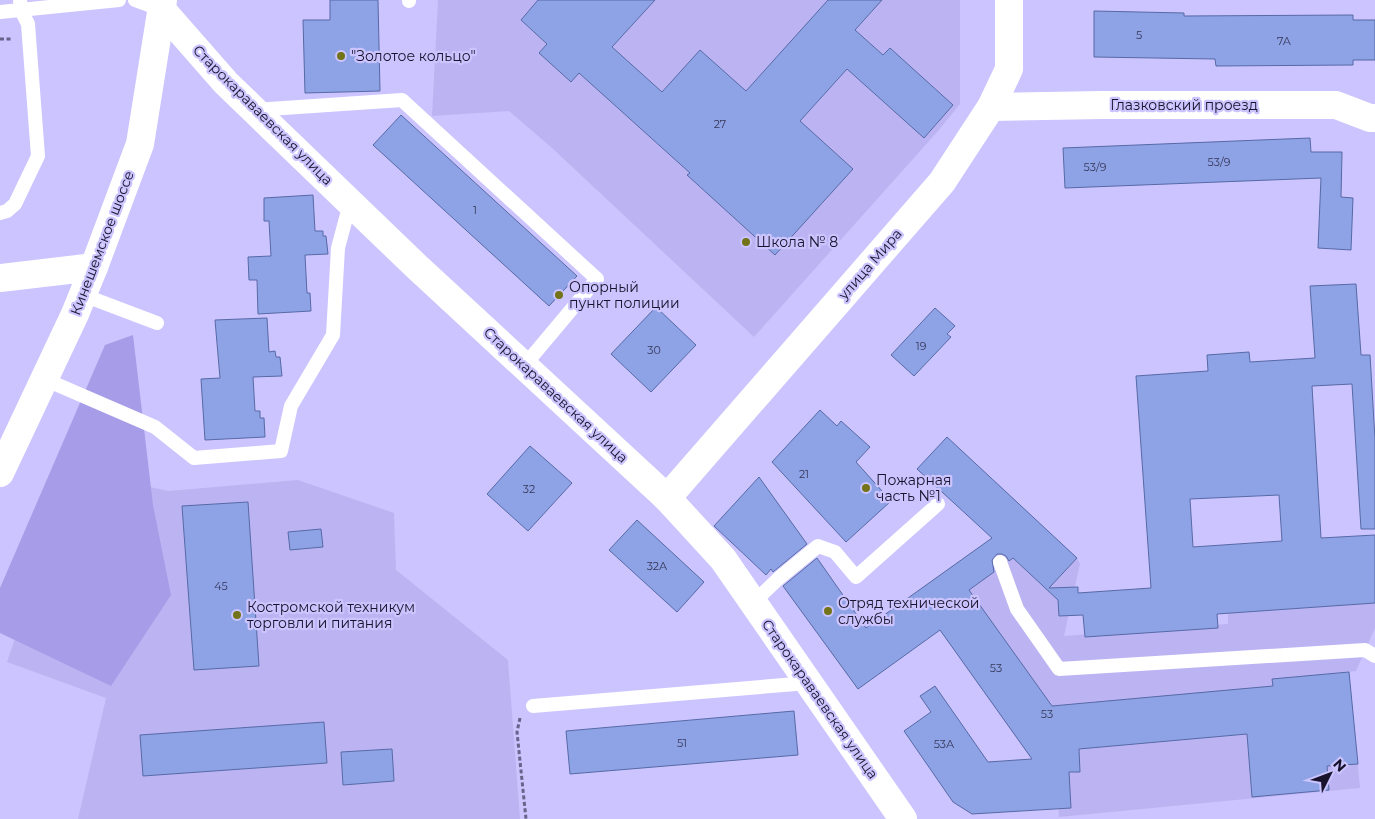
<svg xmlns="http://www.w3.org/2000/svg" width="1375" height="819" font-family="Montserrat,sans-serif">
<style>
.built{fill:#bcb4f2}
.green{fill:#a79ce7}
.building{fill:#8ea3e5;stroke:#5769a7;fill-rule:evenodd}
.lines{fill:none;stroke-linecap:round;stroke-linejoin:round}
.path{stroke:#69638b;stroke-width:3;stroke-dasharray:4 2.5;stroke-linecap:butt}
.lane{stroke:#fff;stroke-width:14}
.street{stroke:#fff;stroke-width:28}
.primary{stroke:#fff;stroke-width:28}
.poi-dot{fill:#73741a;stroke:#cbc4fe;stroke-width:2}
.labels{text-anchor:middle;dominant-baseline:central;stroke-width:4.5;stroke-linejoin:round;paint-order:stroke}
.number-label{font-size:11px;fill:#36375a}
.poi-label{font-size:14px;fill:#18132c;stroke:#cbc4fe;text-anchor:start}
.street-label{font-size:14px;fill:#18132c;stroke:#cbc4fe}
</style>
<rect width="100%" height="100%" fill="#cbc4fe"/>
<g class="built">
<path d="M 438,0 L 960,0 L 960,104 L 938,131 L 754,337 L 552,148 L 509,111 L 432,116 Z"/>
<path d="M 72,471 L 169,491 L 298,480 L 394,513 L 396,570 L 508,660 L 520,819 L 78,819 L 106,698 L 7,662 Z"/>
<path d="M 1008,494 L 1077,558 L 1080,564 L 1064,636 L 1228,624 L 1228,613 L 1375,603 L 1375,628 L 1356,671 L 1349,672 L 1360,788 L 1059,817 L 1055,755 L 1030,757 L 914,594 L 972,552 L 976,557 L 995,541 L 979,526 Z"/>
</g>
<path class="green" d="M 133,335 L 153,505 L 171,595 L 111,686 L 0,633 L 0,588 L 105,345 Z"/>
<g class="building">
<path d="M 330,0 L 378,0 L 380,91 L 305,93 L 303,20 L 330,20 Z"/>
<path d="M 538,0 L 655,0 L 612,47 L 662,92 L 700,50 L 746,91 L 828,0 L 882,0 L 855,30 L 883,55 L 890,48 L 953,105 L 924,138 L 847,69 L 800,121 L 853,169 L 775,255 L 687,175 L 690,173 L 579,73 L 571,82 L 539,53 L 547,44 L 521,20 Z"/>
<path d="M 1094,11 L 1184,13 L 1184,16 L 1353,15 L 1353,20 L 1375,20 L 1375,60 L 1353,60 L 1353,65 L 1216,66 L 1215,59 L 1094,57 Z"/>
<path d="M 401,115 L 577,276 L 549,306 L 373,145 Z"/>
<path d="M 1310,138 L 1311,152 L 1342,152 L 1341,197 L 1353,198 L 1351,250 L 1318,248 L 1321,178 L 1065,188 L 1063,148 Z"/>
<path d="M 313,195 L 315,231 L 323,231 L 323,236 L 326,236 L 328,254 L 305,255 L 307,293 L 310,293 L 311,311 L 258,314 L 257,280 L 249,280 L 248,257 L 271,256 L 269,221 L 264,221 L 264,198 Z"/>
<path d="M 1356,284 L 1361,355 L 1370,355 L 1375,439 L 1375,529 L 1361,529 L 1352,384 L 1312,386 L 1321,538 L 1375,535 L 1375,603 L 1217,614 L 1218,628 L 1085,637 L 1083,615 L 1059,616 L 1058,600 L 1013,558 L 1009,561 L 1006,556 L 1002,554 L 997,554 L 992,560 L 994,572 L 969,590 L 1052,706 L 1273,686 L 1272,679 L 1349,672 L 1358,764 L 1327,766 L 1329,790 L 1252,797 L 1247,734 L 1079,749 L 1080,772 L 1069,772 L 1071,808 L 972,814 L 953,802 L 904,731 L 931,712 L 920,696 L 935,686 L 988,762 L 1032,759 L 940,630 L 858,689 L 783,586 L 817,558 L 866,628 L 992,538 L 917,469 L 947,437 L 1077,558 L 1049,588 L 1078,587 L 1078,593 L 1151,588 L 1136,376 L 1208,371 L 1207,355 L 1249,352 L 1250,362 L 1315,358 L 1310,286 ZM 1279,495 L 1282,541 L 1193,547 L 1190,499 Z"/>
<path d="M 656,307 L 696,345 L 651,392 L 611,354 Z"/>
<path d="M 935,308 L 955,326 L 947,334 L 951,337 L 914,376 L 891,355 Z"/>
<path d="M 267,318 L 269,352 L 275,351 L 276,357 L 280,357 L 282,376 L 253,377 L 255,411 L 260,411 L 260,418 L 264,418 L 265,437 L 205,440 L 201,379 L 220,378 L 215,320 Z"/>
<path d="M 820,410 L 837,426 L 841,421 L 870,447 L 856,462 L 891,501 L 846,542 L 772,462 Z"/>
<path d="M 530,446 L 572,483 L 528,531 L 487,494 Z"/>
<path d="M 759,477 L 807,544 L 773,572 L 771,569 L 766,575 L 714,526 Z"/>
<path d="M 248,502 L 259,666 L 194,670 L 182,506 Z"/>
<path d="M 637,520 L 704,582 L 677,612 L 609,550 Z"/>
<path d="M 321,529 L 323,547 L 290,550 L 288,532 Z"/>
<path d="M 794,711 L 798,755 L 570,774 L 566,731 Z"/>
<path d="M 324,722 L 327,763 L 143,776 L 140,735 Z"/>
<path d="M 392,749 L 394,781 L 343,785 L 341,752 Z"/>
</g>
<g class="lines">
<g class="path">
<path d="M 0,39 L 11,39"/>
<path d="M 520,718 L 517,732 L 526,819"/>
</g>
<g class="lane">
<path d="M 135,0 L 162,10"/>
<path d="M 409,0 L 409,1"/>
<path d="M 0,12 L 119,0"/>
<path d="M 254,110 L 402,100 L 597,279 L 524,366"/>
<path d="M 0,213 L 7,211 L 15,204 L 38,156 L 28,24 L 21,10 L 20,0"/>
<path d="M 83,295 L 157,323"/>
<path d="M 44,379 L 155,427 L 194,458 L 281,451 L 291,406 L 333,335 L 338,248 L 350,203"/>
<path d="M 1000,562 L 1017,609 L 1059,669 L 1365,650 L 1375,656"/>
<path d="M 753,603 L 779,578 L 818,546 L 835,552 L 856,577 L 938,504"/>
<path d="M 533,706 L 808,683"/>
</g>
<g class="street">
<path d="M 162,10 L 226,83 L 254,110 L 416,266 L 667,498 L 723,559 L 903,819"/>
<path d="M 991,107 L 1103,105 L 1336,105 L 1370,118 L 1375,118"/>
<path d="M 0,278 L 94,267"/>
<path d="M 667,498 L 942,182 L 991,107 L 1009,69 L 1009,0"/>
</g>
<path class="primary" d="M 0,473 L 75,314 L 94,267 L 140,144 L 163,0"/>
</g>
<g class="poi-dot">
<circle cx="341" cy="56" r="5"/>
<circle cx="746" cy="242" r="5"/>
<circle cx="559" cy="295" r="5"/>
<circle cx="866" cy="488" r="5"/>
<circle cx="828" cy="611" r="5"/>
<circle cx="237" cy="615" r="5"/>
</g>
<g class="labels">
<g class="number-label">
<text x="1139" y="35">5</text>
<text x="1284" y="41">7А</text>
<text x="720" y="124">27</text>
<text x="1219" y="162">53/9</text>
<text x="1095" y="167">53/9</text>
<text x="475" y="210">1</text>
<text x="921" y="346">19</text>
<text x="654" y="350">30</text>
<text x="804" y="474">21</text>
<text x="529" y="489">32</text>
<text x="657" y="566">32А</text>
<text x="221" y="586">45</text>
<text x="996" y="668">53</text>
<text x="1047" y="714">53</text>
<text x="682" y="743">51</text>
<text x="944" y="744">53А</text>
</g>
<g class="poi-label">
<text x="351" y="56">"Золотое кольцо"</text>
<text x="756" y="242">Школа № 8</text>
<text x="569" y="287">Опорный<tspan x="569" dy="16">пункт полиции</tspan></text>
<text x="876" y="480">Пожарная<tspan x="876" dy="16">часть №1</tspan></text>
<text x="838" y="603">Отряд технической<tspan x="838" dy="16">службы</tspan></text>
<text x="247" y="607">Костромской техникум<tspan x="247" dy="16">торговли и питания</tspan></text>
</g>
<g class="street-label">
<text x="1184" y="105">Глазковский проезд</text>
<text transform="translate(263 115) rotate(45)">Старокараваевская улица</text>
<text transform="translate(102 243) rotate(-69)">Кинешемское шоссе</text>
<text transform="translate(870 264) rotate(-49)">улица Мира</text>
<text transform="translate(556 395) rotate(43)">Старокараваевская улица</text>
<text transform="translate(820 699) rotate(55)">Старокараваевская улица</text>
</g>
</g>
<g transform="translate(1330 774) rotate(48)" stroke="#cbc4fe" stroke-width="4" paint-order="stroke">
<path d="M0-4L9 19L0 12L-9 19Z" fill="#18132c"/>
<text y="-8" font-size="14" font-weight="bold" text-anchor="middle" fill="#18132c">N</text>
</g>
</svg>
